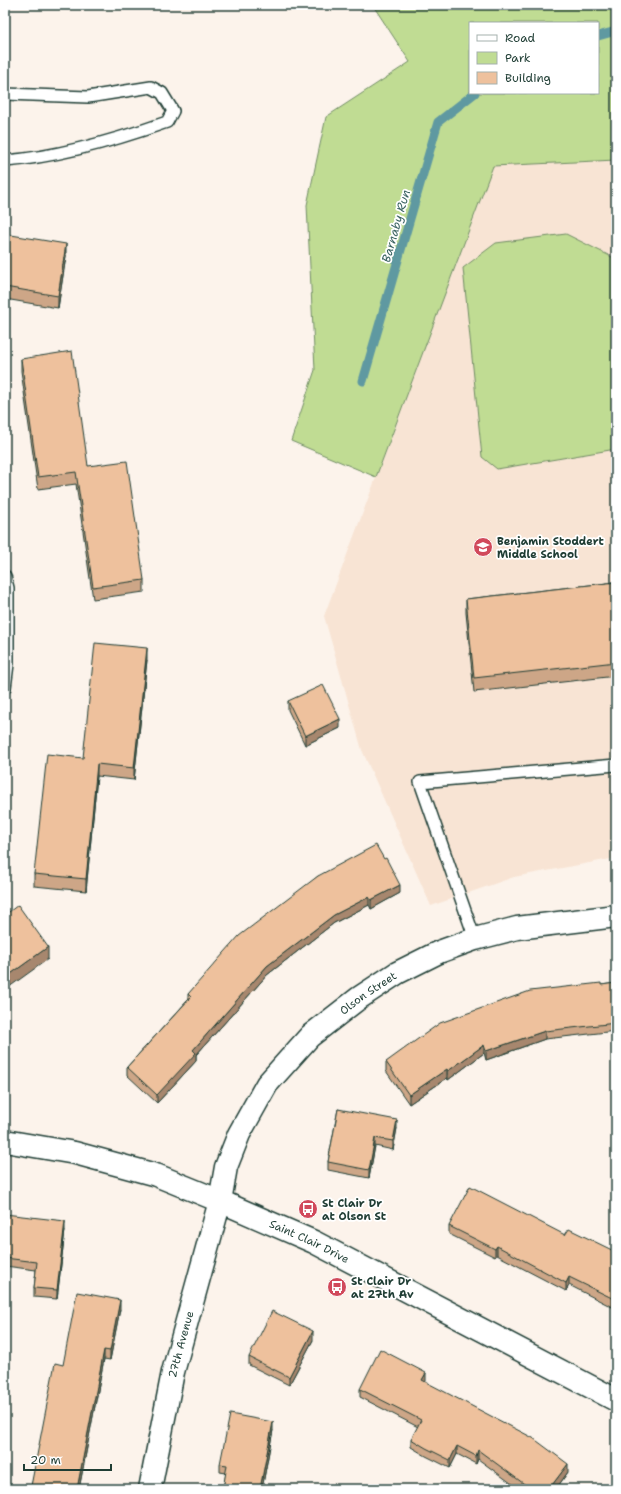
<svg xmlns="http://www.w3.org/2000/svg" width="621" height="1494" font-family="'Shantell Sans',sans-serif">
<style>
.built{fill:#f8e4d4}
.green{fill:#c0dc93;stroke:#708c64;fill-rule:evenodd}
.lines{fill:none;stroke-linecap:round;stroke-linejoin:round}
.stream{stroke:#5f99a1;stroke-width:9}
.lane-casing{stroke:#1f3d34;stroke-width:14}
.street-casing{stroke:#1f3d34;stroke-width:25}
.secondary-casing{stroke:#1f3d34;stroke-width:25}
.lane{stroke:#fff;stroke-width:11}
.street{stroke:#fff;stroke-width:22}
.secondary{stroke:#fff;stroke-width:22}
.wall{fill:#cda687;stroke:#1f3d34}
.shaded-wall{fill:#a7876e;stroke:#1f3d34}
.building{fill:#eec19d;stroke:#1f3d34}
.labels{text-anchor:middle;dominant-baseline:central;stroke-width:3.5;stroke-linejoin:round;paint-order:stroke}
.poi-label{font-size:11px;font-weight:bold;fill:#1f3d34;stroke:#fff;text-anchor:start}
.street-label{font-size:11px;fill:#1f3d34;stroke:#fff}
.water-label{font-size:12px;font-style:italic;fill:#3a6361;stroke:#fff}
</style>
<rect width="100%" height="100%" fill="#fcf3eb"/>
<filter id="ink" filterUnits="userSpaceOnUse"><feTurbulence type="fractalNoise" baseFrequency=".025" numOctaves="2"/><feDisplacementMap in="SourceGraphic" scale="8" xChannelSelector="R" yChannelSelector="G"/><feConvolveMatrix kernelMatrix="1 2 1 2 8 2 1 2 1" color-interpolation-filters="sRGB"/></filter>
<g filter="url(#ink)">
<path class="built" d="M 616,160 L 616,858 L 514,877 L 431,906 L 362,750 L 324,616 L 493,166 Z"/>
<g class="green">
<path d="M 379,5 L 616,5 L 616,160 L 493,166 L 376,477 L 291,441 L 315,370 L 307,205 L 326,117 L 410,62 L 374,7 ZM 470,23 L 598,23 L 598,93 L 470,93 Z"/>
<path d="M 566,234 L 616,259 L 616,449 L 497,469 L 482,457 L 463,268 L 496,243 Z"/>
</g>
<g class="lines">
<g class="stream">
<path d="M 598,36 L 616,31"/>
<path d="M 363,381 L 438,122 L 475,93"/>
</g>
<g class="lane-casing">
<g id="lane">
<path d="M 5,94 L 88,97 L 151,87 L 162,93 L 173,111 L 167,122 C 116,140 59,157 5,161"/>
<path d="M 5,576 L 8,588 L 8,664 L 5,688"/>
<path d="M 475,939 L 420,782 L 616,765"/>
</g>
</g>
<g class="street-casing">
<g id="street">
<path id="s1" d="M 150,1489 L 173,1372 L 220,1201"/>
</g>
</g>
<g class="secondary-casing">
<g id="secondary">
<path id="s2" d="M 5,1141 L 75,1153 L 156,1175 L 220,1201 L 314,1242 L 616,1400"/>
<path id="s3" d="M 220,1201 L 226,1167 L 239,1134 L 267,1084 L 310,1036 L 359,998 L 397,973 L 439,952 L 475,939 L 517,928 L 616,916"/>
</g>
</g>
<use href="#lane" class="lane"/>
<use href="#street" class="street"/>
<use href="#secondary" class="secondary"/>
</g>
<g class="wall">
<path d="M 5,234 L 66,256 L 58,308 L 5,299 Z"/>
<path d="M 21,359 L 88,466 L 144,580 L 144,592 L 93,599 L 76,484 L 38,489 L 21,371 Z"/>
<path d="M 616,582 L 616,676 L 474,692 L 466,613 L 466,599 Z"/>
<path d="M 147,660 L 134,780 L 97,776 L 86,891 L 34,886 L 34,874 L 83,758 Z"/>
<path d="M 288,701 L 340,728 L 305,745 L 288,710 Z"/>
<path d="M 318,876 L 400,893 L 371,909 L 369,905 L 334,923 L 267,975 L 196,1055 L 196,1061 L 157,1103 L 127,1075 L 127,1067 L 188,1000 L 188,994 Z"/>
<path d="M 616,983 L 616,1031 L 545,1039 L 486,1060 L 484,1053 L 448,1080 L 447,1078 L 409,1104 L 386,1071 L 386,1062 L 601,985 Z"/>
<path d="M 338,1109 L 397,1128 L 393,1150 L 375,1146 L 369,1178 L 328,1170 L 328,1162 Z"/>
<path d="M 5,1214 L 65,1230 L 57,1299 L 34,1297 L 34,1288 L 36,1270 L 5,1266 Z"/>
<path d="M 449,1226 L 565,1235 L 616,1252 L 616,1309 L 569,1285 L 566,1291 L 497,1255 L 495,1257 L 449,1234 Z"/>
<path d="M 120,1309 L 110,1360 L 104,1359 L 79,1489 L 31,1489 L 31,1486 L 63,1365 Z"/>
<path d="M 313,1340 L 289,1385 L 249,1365 L 249,1357 Z"/>
<path d="M 426,1381 L 425,1382 L 568,1472 L 556,1489 L 519,1489 L 478,1459 L 476,1464 L 457,1454 L 450,1468 L 426,1456 L 411,1447 L 411,1439 L 418,1427 L 360,1397 L 360,1389 Z"/>
<path d="M 273,1430 L 262,1489 L 223,1489 L 226,1473 L 220,1472 L 220,1464 Z"/>
</g>
<g class="shaded-wall">
<path d="M 66,244 L 66,256 L 58,308 L 58,296 Z"/>
<path d="M 147,648 L 147,660 L 134,780 L 134,768 Z"/>
<path d="M 340,719 L 340,728 L 305,745 L 305,736 Z"/>
<path d="M 97,764 L 97,776 L 86,891 L 86,879 Z"/>
<path d="M 400,885 L 400,893 L 371,909 L 371,900 Z"/>
<path d="M 369,897 L 369,905 L 334,923 L 267,975 L 196,1055 L 196,1061 L 157,1103 L 157,1095 L 193,1050 L 267,966 L 334,915 Z"/>
<path d="M 48,947 L 48,959 L 5,990 L 5,978 Z"/>
<path d="M 545,1031 L 545,1039 L 486,1060 L 486,1051 Z"/>
<path d="M 484,1045 L 484,1053 L 448,1080 L 448,1071 Z"/>
<path d="M 447,1069 L 447,1078 L 409,1104 L 409,1095 Z"/>
<path d="M 397,1120 L 397,1128 L 393,1150 L 393,1141 Z"/>
<path d="M 375,1138 L 375,1146 L 369,1178 L 369,1170 Z"/>
<path d="M 65,1221 L 65,1230 L 57,1299 L 57,1290 Z"/>
<path d="M 497,1246 L 497,1255 L 495,1257 L 495,1249 Z"/>
<path d="M 569,1277 L 569,1285 L 566,1291 L 566,1283 Z"/>
<path d="M 120,1300 L 120,1309 L 110,1360 L 110,1351 Z"/>
<path d="M 313,1331 L 313,1340 L 289,1385 L 289,1377 Z"/>
<path d="M 104,1350 L 104,1359 L 79,1489 L 77,1489 Z"/>
<path d="M 426,1373 L 426,1381 L 422,1389 L 422,1380 Z"/>
<path d="M 273,1422 L 273,1430 L 262,1489 L 260,1489 Z"/>
<path d="M 457,1446 L 457,1454 L 450,1468 L 450,1460 Z"/>
<path d="M 478,1450 L 478,1459 L 476,1464 L 476,1456 Z"/>
<path d="M 568,1464 L 568,1472 L 556,1489 L 549,1489 Z"/>
</g>
<g class="building">
<path d="M 5,234 L 66,244 L 58,296 L 5,287 Z"/>
<path d="M 72,351 L 88,466 L 127,461 L 144,580 L 93,587 L 76,472 L 38,477 L 21,359 Z"/>
<path d="M 616,582 L 616,662 L 474,678 L 466,599 Z"/>
<path d="M 95,643 L 147,648 L 134,768 L 97,764 L 86,879 L 34,874 L 47,754 L 83,758 Z"/>
<path d="M 323,685 L 340,719 L 305,736 L 288,701 Z"/>
<path d="M 376,845 L 384,859 L 386,858 L 400,885 L 371,900 L 369,897 L 334,915 L 267,966 L 193,1050 L 196,1053 L 157,1095 L 127,1067 L 191,997 L 188,994 L 239,936 L 318,876 Z"/>
<path d="M 18,905 L 48,947 L 5,978 L 5,915 Z"/>
<path d="M 601,983 L 601,985 L 616,983 L 616,1023 L 545,1031 L 486,1051 L 484,1045 L 448,1071 L 447,1069 L 409,1095 L 386,1062 L 440,1023 L 530,991 Z"/>
<path d="M 338,1109 L 397,1120 L 393,1141 L 375,1138 L 369,1170 L 328,1162 Z"/>
<path d="M 470,1186 L 565,1235 L 569,1229 L 616,1252 L 616,1300 L 569,1277 L 566,1283 L 497,1246 L 495,1249 L 449,1226 Z"/>
<path d="M 5,1214 L 65,1221 L 57,1290 L 34,1288 L 37,1262 L 5,1258 Z"/>
<path d="M 77,1292 L 120,1300 L 110,1351 L 104,1350 L 77,1489 L 36,1489 L 37,1487 L 31,1486 L 55,1363 L 63,1365 Z"/>
<path d="M 272,1311 L 313,1331 L 289,1377 L 249,1357 Z"/>
<path d="M 380,1349 L 426,1373 L 422,1380 L 533,1438 L 568,1464 L 549,1489 L 531,1489 L 478,1450 L 476,1456 L 457,1446 L 450,1460 L 426,1448 L 411,1439 L 421,1420 L 360,1389 Z"/>
<path d="M 230,1414 L 273,1422 L 260,1489 L 223,1489 L 227,1465 L 220,1464 Z"/>
</g>
</g>
<defs>
<g id="school-disc" transform="scale(1)"><circle r="9.5" fill="#d1495b" stroke="#fff"/><path d="M0-5L7-2L0 1L-7-2ZM-4 1L0 2.5L4 1V4Q0 6-4 4Z" fill="#fff"/></g>
<g id="bus-disc" transform="scale(1)"><circle r="9.5" fill="#d1495b" stroke="#fff"/><path d="M-5-6H5V4H4V6H2V4H-2V6H-4V4H-5ZM-3.5-4V0h7V-4ZM-3.5 1.2v1.5H-2V1.2ZM2 1.2v1.5H3.5V1.2Z" fill="#fff"/></g>
</defs>
<g fill-rule="evenodd">
<use href="#school-disc" x="483" y="547"/>
<use href="#bus-disc" x="308" y="1209"/>
<use href="#bus-disc" x="337" y="1287"/>
</g>
<g class="labels">
<g class="poi-label">
<text x="497" y="541">Benjamin Stoddert<tspan x="497" dy="13">Middle School</tspan></text>
<text x="322" y="1203">St Clair Dr<tspan x="322" dy="13">at Olson St</tspan></text>
<text x="351" y="1281">St Clair Dr<tspan x="351" dy="13">at 27th Av</tspan></text>
</g>
<g class="street-label">
<text stroke="none"><textPath href="#s3" startOffset="264">Olson Street</textPath></text>
<text stroke="none"><textPath href="#s2" startOffset="322">Saint Clair Drive</textPath></text>
<text stroke="none"><textPath href="#s1" startOffset="148">27th Avenue</textPath></text>
</g>
<g class="water-label">
<text transform="translate(396 226) rotate(-74)">Barnaby Run</text>
</g>
</g>
<rect width="621" height="1494" fill="none" stroke="#fff" stroke-width="20"/>
<rect x="10" y="10" width="601" height="1474" fill="none" stroke="#1f3d34" stroke-width="1.5" filter="url(#ink)"/>
<rect x="469" y="22" width="130" height="72" fill="#ffffff" stroke="#a5b1ae"/>
<rect x="477" y="35" width="20" height="6" fill="#ffffff" stroke="#a5b1ae"/>
<text x="505" y="42" font-size="12" fill="#1f3d34">Road</text>
<rect x="477" y="52" width="20" height="12" fill="#c0dc93" stroke="#a5b1ae"/>
<text x="505" y="62" font-size="12" fill="#1f3d34">Park</text>
<rect x="477" y="72" width="20" height="12" fill="#eec19d" stroke="#a5b1ae"/>
<text x="505" y="82" font-size="12" fill="#1f3d34">Building</text>
<path d="M24 1464v6h87v-6" fill="none" stroke="#1f3d34" stroke-width="2"/>
<text x="30" y="1464" font-size="12" fill="#1f3d34" stroke="#ffffff" stroke-width="3" paint-order="stroke">20 m</text>
</svg>
